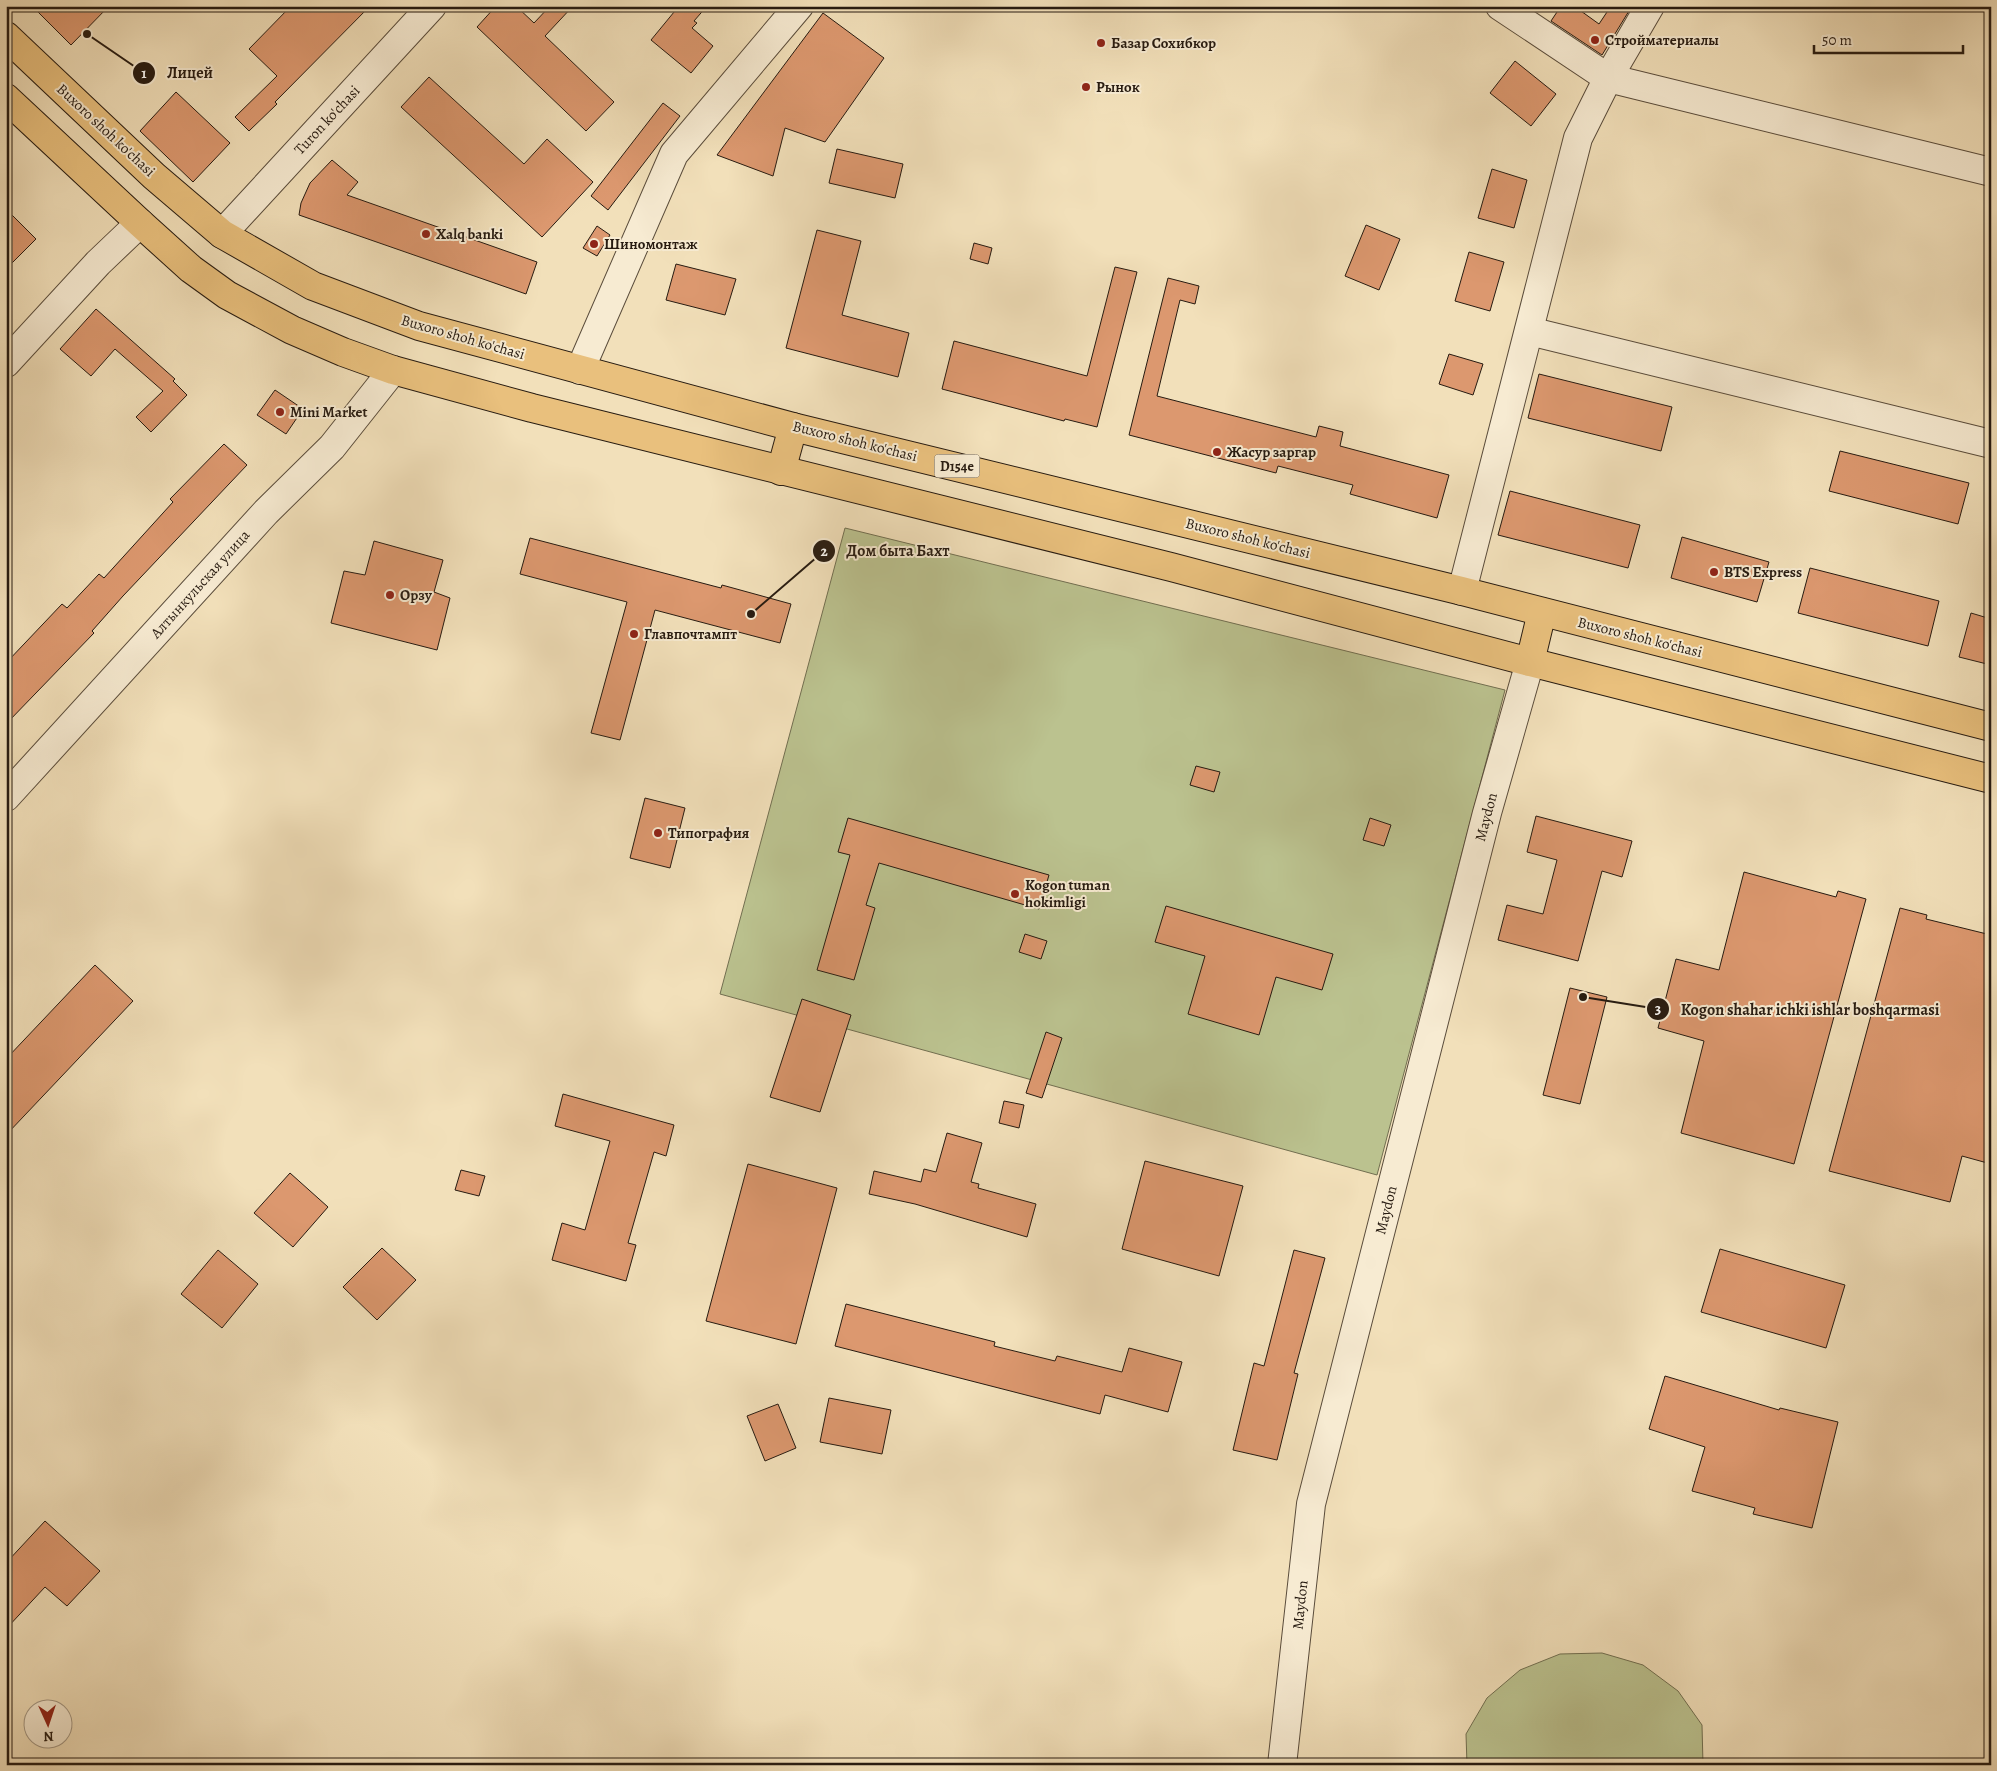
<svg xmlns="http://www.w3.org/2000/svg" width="1997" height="1771" font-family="Alegreya,serif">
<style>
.green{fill:#bbc28f;stroke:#716e50}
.building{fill:#dc986f;stroke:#271b11}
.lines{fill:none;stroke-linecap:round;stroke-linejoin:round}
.minor-casing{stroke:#5a4c3b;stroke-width:30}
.major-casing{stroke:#271b11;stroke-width:30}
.minor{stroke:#f7ebd2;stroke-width:28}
.major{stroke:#e9c07d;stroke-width:28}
.poi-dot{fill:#8f2418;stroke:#f7ebd2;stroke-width:2}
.labels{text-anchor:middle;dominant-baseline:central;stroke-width:4;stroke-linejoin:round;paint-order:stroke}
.shield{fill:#f7ebd2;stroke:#65594b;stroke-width:1}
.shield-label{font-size:14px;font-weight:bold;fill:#271b11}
.poi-label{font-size:15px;font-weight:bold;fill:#271b11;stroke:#f7ebd2;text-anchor:start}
.street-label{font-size:15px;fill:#271b11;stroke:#f7ebd2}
.leader{fill:none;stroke:#271b11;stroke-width:2}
.callout-dot{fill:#271b11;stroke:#f7ebd2;stroke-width:2}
.mark-label{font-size:15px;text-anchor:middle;font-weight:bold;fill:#fff}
.callout-label{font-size:16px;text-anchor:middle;font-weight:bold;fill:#271b11;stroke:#f7ebd2;stroke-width:4;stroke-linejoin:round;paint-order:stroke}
</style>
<rect width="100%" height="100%" fill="#f2e0ba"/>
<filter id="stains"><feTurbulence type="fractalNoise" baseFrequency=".004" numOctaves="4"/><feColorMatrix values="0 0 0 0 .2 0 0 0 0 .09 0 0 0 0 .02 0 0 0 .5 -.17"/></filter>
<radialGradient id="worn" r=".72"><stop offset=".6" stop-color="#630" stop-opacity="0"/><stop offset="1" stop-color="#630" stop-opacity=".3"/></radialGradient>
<g class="green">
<path d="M 845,528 L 1505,690 L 1377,1175 L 720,994 Z"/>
<path d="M 1602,1653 L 1643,1665 L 1678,1691 L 1702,1725 L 1703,1765 L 1467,1765 L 1466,1734 L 1487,1698 L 1520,1670 L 1560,1654 Z"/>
</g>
<g class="building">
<path d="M 32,6 L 109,6 L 71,45 Z"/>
<path d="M 291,6 L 370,6 L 275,102 L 277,104 L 249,131 L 235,117 L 277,76 L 249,49 Z"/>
<path d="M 496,6 L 516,6 L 534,23 L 550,6 L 573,6 L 545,36 L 614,102 L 586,131 L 477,27 Z"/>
<path d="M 679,6 L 707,6 L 694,21 L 697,23 L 692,28 L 713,46 L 691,73 L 651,40 Z"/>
<path d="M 1561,6 L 1574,6 L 1599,24 L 1611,6 L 1632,6 L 1602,55 L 1551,21 Z"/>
<path d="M 823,13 L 884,58 L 825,142 L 785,128 L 773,176 L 717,155 Z"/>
<path d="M 1515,61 L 1556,94 L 1531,126 L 1490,93 Z"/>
<path d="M 429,77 L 524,164 L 547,139 L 593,182 L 542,237 L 401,107 Z"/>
<path d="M 176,92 L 230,143 L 193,182 L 140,131 Z"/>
<path d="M 663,103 L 680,116 L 608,210 L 591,196 Z"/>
<path d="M 837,149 L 903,164 L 895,198 L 829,183 Z"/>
<path d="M 332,160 L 358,182 L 347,195 L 537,262 L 526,294 L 299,215 L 301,203 L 310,183 Z"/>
<path d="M 1492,169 L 1527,180 L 1514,228 L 1478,218 Z"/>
<path d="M 6,209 L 36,239 L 6,269 Z"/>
<path d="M 1366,225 L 1400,239 L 1379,290 L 1345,276 Z"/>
<path d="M 597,226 L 610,235 L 597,256 L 583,248 Z"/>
<path d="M 817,230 L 861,241 L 842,315 L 909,333 L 898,377 L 786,348 Z"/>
<path d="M 974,243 L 992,248 L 988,264 L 970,259 Z"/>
<path d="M 1469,252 L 1504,262 L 1490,311 L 1455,301 Z"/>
<path d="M 676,264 L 736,279 L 725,315 L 666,300 Z"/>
<path d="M 1115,267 L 1137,272 L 1097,427 L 1065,419 L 1064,421 L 942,389 L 954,341 L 1087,376 Z"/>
<path d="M 1168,278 L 1199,286 L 1195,304 L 1180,300 L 1157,396 L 1316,437 L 1319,426 L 1343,432 L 1340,446 L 1449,475 L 1437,518 L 1350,494 L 1353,485 L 1278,466 L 1276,473 L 1129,435 Z"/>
<path d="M 96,309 L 175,379 L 173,381 L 187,395 L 151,432 L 136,417 L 163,391 L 115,349 L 91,376 L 60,349 Z"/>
<path d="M 1449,354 L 1483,364 L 1473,395 L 1439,384 Z"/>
<path d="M 1539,374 L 1672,407 L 1661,451 L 1528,418 Z"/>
<path d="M 275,390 L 303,409 L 286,434 L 257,415 Z"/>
<path d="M 224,444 L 247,465 L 123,596 L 92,631 L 94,633 L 6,724 L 6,663 L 62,604 L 67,608 L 99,574 L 104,578 L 173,502 L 170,499 Z"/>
<path d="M 1840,451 L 1969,483 L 1958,524 L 1829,491 Z"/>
<path d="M 1510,491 L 1640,525 L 1628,568 L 1498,535 Z"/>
<path d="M 1682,537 L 1769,562 L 1757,602 L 1671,578 Z"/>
<path d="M 530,538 L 721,588 L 722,585 L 791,604 L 780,643 L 655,610 L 620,740 L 591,733 L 627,602 L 520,574 Z"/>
<path d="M 374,541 L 443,560 L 434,592 L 450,598 L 437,650 L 331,623 L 344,571 L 365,575 Z"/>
<path d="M 1810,568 L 1939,601 L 1928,646 L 1798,613 Z"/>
<path d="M 1971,613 L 1991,619 L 1991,665 L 1959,657 Z"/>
<path d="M 1196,766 L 1220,772 L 1214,792 L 1190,785 Z"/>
<path d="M 645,798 L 685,808 L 670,868 L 630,858 Z"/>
<path d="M 1536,816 L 1632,841 L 1622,877 L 1602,871 L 1578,961 L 1498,940 L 1507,905 L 1543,914 L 1557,860 L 1527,852 Z"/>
<path d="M 848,818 L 1049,875 L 1039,909 L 879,863 L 866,905 L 875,908 L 854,980 L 817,970 L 850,855 L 838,852 Z"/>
<path d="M 1370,818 L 1391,825 L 1384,846 L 1363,840 Z"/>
<path d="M 1744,872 L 1836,897 L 1838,891 L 1866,899 L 1794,1164 L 1681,1133 L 1704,1041 L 1658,1028 L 1676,959 L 1719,970 Z"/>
<path d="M 1166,906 L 1333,954 L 1322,990 L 1276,977 L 1259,1035 L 1188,1014 L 1205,956 L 1155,942 Z"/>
<path d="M 1900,908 L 1927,915 L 1926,919 L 1991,935 L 1991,1164 L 1962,1156 L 1950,1202 L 1829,1171 Z"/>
<path d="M 1025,934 L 1047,941 L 1041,959 L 1019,952 Z"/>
<path d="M 95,965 L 133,1001 L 6,1135 L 6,1059 Z"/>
<path d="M 1570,988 L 1607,997 L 1580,1104 L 1543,1095 Z"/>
<path d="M 802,999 L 851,1015 L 820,1112 L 770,1097 Z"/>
<path d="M 1046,1032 L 1062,1038 L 1042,1098 L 1026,1093 Z"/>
<path d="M 563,1094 L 674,1125 L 666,1156 L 654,1152 L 628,1243 L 636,1245 L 626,1281 L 552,1260 L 562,1223 L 585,1230 L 610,1141 L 555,1126 Z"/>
<path d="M 1004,1101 L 1024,1105 L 1019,1128 L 999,1123 Z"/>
<path d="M 947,1133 L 982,1143 L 971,1182 L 979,1184 L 978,1188 L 1036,1204 L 1027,1237 L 915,1204 L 869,1194 L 874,1171 L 921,1182 L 924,1169 L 936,1172 Z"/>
<path d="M 1145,1161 L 1243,1186 L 1219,1276 L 1122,1249 Z"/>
<path d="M 748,1164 L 837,1188 L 796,1344 L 706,1321 Z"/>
<path d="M 461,1170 L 485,1176 L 479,1196 L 455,1190 Z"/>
<path d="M 290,1173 L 328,1207 L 293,1247 L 254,1213 Z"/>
<path d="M 382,1248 L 416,1280 L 377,1320 L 343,1287 Z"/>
<path d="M 1720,1249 L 1845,1285 L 1826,1348 L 1701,1312 Z"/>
<path d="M 218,1250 L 258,1284 L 222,1328 L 181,1294 Z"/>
<path d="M 1294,1250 L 1325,1258 L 1294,1373 L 1298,1374 L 1277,1460 L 1233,1450 L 1254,1363 L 1264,1366 Z"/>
<path d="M 846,1304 L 995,1342 L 994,1346 L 1055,1361 L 1057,1356 L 1122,1372 L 1129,1348 L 1182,1362 L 1168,1412 L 1105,1395 L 1100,1414 L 835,1346 Z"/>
<path d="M 1665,1376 L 1779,1410 L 1780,1408 L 1838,1422 L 1812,1528 L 1753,1514 L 1755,1508 L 1692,1491 L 1705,1447 L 1649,1429 Z"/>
<path d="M 829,1398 L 891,1410 L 882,1454 L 820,1442 Z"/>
<path d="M 778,1404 L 796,1448 L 765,1461 L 747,1416 Z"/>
<path d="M 45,1521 L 100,1571 L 67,1606 L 45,1587 L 6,1629 L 6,1563 Z"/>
</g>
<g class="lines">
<g class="minor-casing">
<g id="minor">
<path d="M 1500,6 L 1608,78 L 1991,172"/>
<path d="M 222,234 L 432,6"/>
<path d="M 1529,331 L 1991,444"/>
<path d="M 6,363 L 98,263 L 140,223"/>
<path d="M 580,370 L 674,154 L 799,6"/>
<path d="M 1462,591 L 1578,138 L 1608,78 L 1650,6"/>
<path d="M 6,797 L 266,512 L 332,447 L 393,370"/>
<path d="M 1282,1765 L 1311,1504 L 1487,813 L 1530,662"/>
</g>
</g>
<g class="major-casing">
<g id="major">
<path d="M 6,36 L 154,176 L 222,234 L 313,286 L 419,326 L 793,427 L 1462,591 L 1991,727"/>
<path d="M 6,98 L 140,223 L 191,269 L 227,295 L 292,330 L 343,352 L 393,370 L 532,408 L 1171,567 L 1530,662 L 1991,779"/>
<path d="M 781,471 L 793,427"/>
<path d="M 1530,662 L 1542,612"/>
</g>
</g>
<use href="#minor" class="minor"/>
<use href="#major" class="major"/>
</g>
<g class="poi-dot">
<circle cx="1595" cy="40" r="5"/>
<circle cx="1101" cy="43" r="5"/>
<circle cx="1086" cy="87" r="5"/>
<circle cx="426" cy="234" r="5"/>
<circle cx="594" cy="244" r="5"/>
<circle cx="280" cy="412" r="5"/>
<circle cx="1217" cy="452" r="5"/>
<circle cx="1714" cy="572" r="5"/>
<circle cx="390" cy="595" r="5"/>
<circle cx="634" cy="634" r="5"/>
<circle cx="658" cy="833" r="5"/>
<circle cx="1015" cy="894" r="5"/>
</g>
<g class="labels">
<rect class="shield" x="934.5" y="454.5" width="45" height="23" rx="4"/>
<g class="shield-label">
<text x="957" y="466">D154e</text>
</g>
<g class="poi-label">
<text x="1605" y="40">Стройматериалы</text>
<text x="1111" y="43">Базар Сохибкор</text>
<text x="1096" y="87">Рынок</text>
<text x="436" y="234">Xalq banki</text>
<text x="604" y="244">Шиномонтаж</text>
<text x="290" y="412">Mini Market</text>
<text x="1227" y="452">Жасур заргар</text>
<text x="1724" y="572">BTS Express</text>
<text x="400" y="595">Орзу</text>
<text x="644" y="634">Главпочтампт</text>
<text x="668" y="833">Типография</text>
<text x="1025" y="885">Kogon tuman<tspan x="1025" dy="17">hokimligi</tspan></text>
</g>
<g class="street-label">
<text transform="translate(327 120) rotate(-47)">Turon ko'chasi</text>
<text transform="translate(106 130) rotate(43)">Buxoro shoh ko'chasi</text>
<text transform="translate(463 337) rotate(16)">Buxoro shoh ko'chasi</text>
<text transform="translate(855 441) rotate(14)">Buxoro shoh ko'chasi</text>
<text transform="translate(1248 538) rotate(14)">Buxoro shoh ko'chasi</text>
<text transform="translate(200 584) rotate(-48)">Алтынкульская улица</text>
<text transform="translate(1640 637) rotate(14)">Buxoro shoh ko'chasi</text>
<text transform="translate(1486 817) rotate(-75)">Maydon</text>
<text transform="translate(1386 1210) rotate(-76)">Maydon</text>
<text transform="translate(1300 1605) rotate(-84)">Maydon</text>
</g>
</g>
<path class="leader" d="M87 34L144 73M751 614L824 551M1583 997L1658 1009"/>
<g class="callout-dot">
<circle cx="87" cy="34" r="5"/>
<circle cx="751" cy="614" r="5"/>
<circle cx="1583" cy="997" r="5"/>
<circle cx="144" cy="73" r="12"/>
<circle cx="824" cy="551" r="12"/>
<circle cx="1658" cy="1009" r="12"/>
</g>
<g class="mark-label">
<text x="144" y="78">1</text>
<text x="824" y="556">2</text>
<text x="1658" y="1014">3</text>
</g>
<g class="callout-label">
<text x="190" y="78">Лицей</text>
<text x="898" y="556">Дом быта Бахт</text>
<text x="1810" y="1015">Kogon shahar ichki ishlar boshqarmasi</text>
</g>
<rect width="1997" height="1771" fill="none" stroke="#f2e0ba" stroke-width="25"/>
<rect x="8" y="8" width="1982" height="1756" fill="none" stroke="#271b11" stroke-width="2.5"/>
<rect x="12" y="12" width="1972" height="1746" fill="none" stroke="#271b11"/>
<g transform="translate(48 1724) rotate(177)"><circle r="24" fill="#f7ebd2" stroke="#a49885"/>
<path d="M0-4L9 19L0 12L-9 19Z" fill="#8f2418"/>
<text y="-8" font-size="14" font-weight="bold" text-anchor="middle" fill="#271b11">N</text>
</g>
<path d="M1814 45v8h149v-8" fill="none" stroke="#271b11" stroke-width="2.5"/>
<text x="1822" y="45" font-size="15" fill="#271b11" stroke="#f7ebd2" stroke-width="4" paint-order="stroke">50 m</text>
<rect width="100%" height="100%" filter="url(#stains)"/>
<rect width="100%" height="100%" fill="url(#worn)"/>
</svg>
